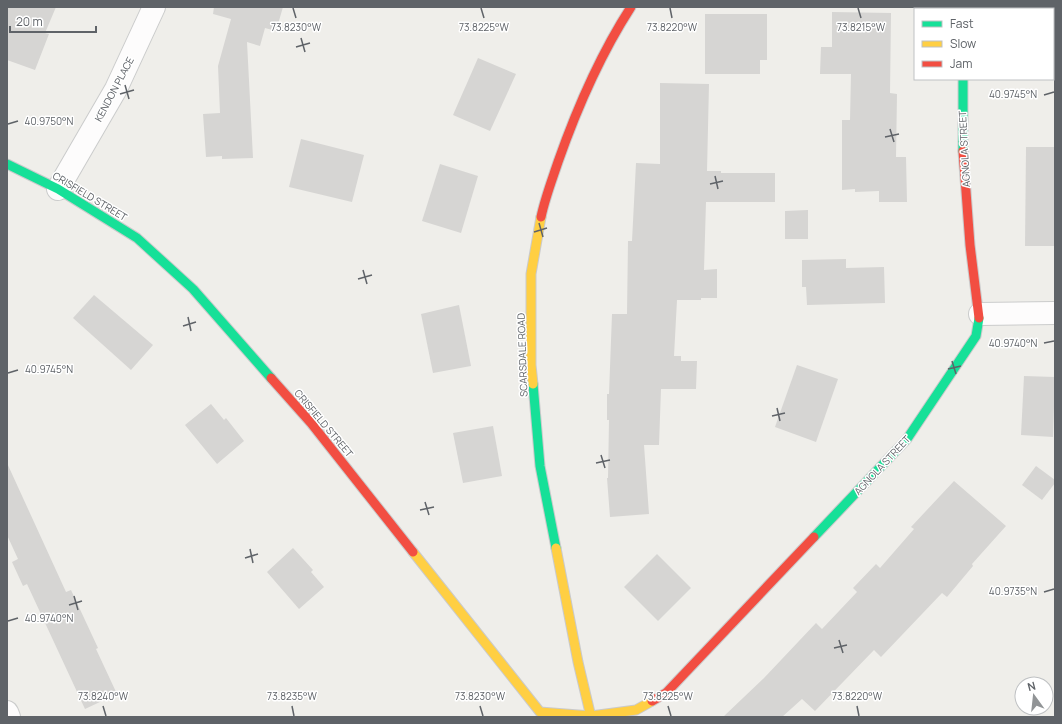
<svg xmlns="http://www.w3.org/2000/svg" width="1062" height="724" font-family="Manrope,sans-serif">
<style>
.building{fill:#d6d5d3}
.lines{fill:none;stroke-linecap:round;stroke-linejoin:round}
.street-casing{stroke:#cbcccc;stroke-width:24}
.fast-casing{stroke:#cacacb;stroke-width:11}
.slow-casing{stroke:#cacacb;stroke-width:11}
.jam-casing{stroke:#cacacb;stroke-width:11}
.street{stroke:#fdfcfc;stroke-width:22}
.fast{stroke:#16e098;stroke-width:9}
.slow{stroke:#ffcf43;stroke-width:9}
.jam{stroke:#f24e42;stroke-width:9}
.ticks{fill:none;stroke:#5f6368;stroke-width:1.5}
.labels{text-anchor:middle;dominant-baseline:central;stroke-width:3;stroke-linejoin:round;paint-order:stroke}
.street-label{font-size:10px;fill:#5f6368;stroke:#fff}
.ticks-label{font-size:10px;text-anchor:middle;fill:#5f6368;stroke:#fff;stroke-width:3;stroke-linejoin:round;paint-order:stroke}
</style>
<rect width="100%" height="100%" fill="#efeeea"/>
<g class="building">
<path d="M 7,7 L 56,7 L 45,33 L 49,34 L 35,70 L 7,60 Z"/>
<path d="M 214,7 L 283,7 L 276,31 L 265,28 L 260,46 L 247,42 L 253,158 L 222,159 L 222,156 L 206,157 L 203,114 L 220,113 L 218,66 L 231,19 L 213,14 Z"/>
<path d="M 832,12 L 891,13 L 890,93 L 897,94 L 896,157 L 906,157 L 907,202 L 879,202 L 879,191 L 855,192 L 855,189 L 842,190 L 842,120 L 850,120 L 851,74 L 820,74 L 821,47 L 832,47 Z"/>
<path d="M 705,14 L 767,14 L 767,60 L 760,60 L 760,74 L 705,74 Z"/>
<path d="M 478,58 L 516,74 L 490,131 L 453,115 Z"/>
<path d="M 660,83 L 709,84 L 707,171 L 721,171 L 721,173 L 775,173 L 775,202 L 706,202 L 704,270 L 717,269 L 717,298 L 701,298 L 701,300 L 677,300 L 674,356 L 681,356 L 681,361 L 697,361 L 696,389 L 661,389 L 659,445 L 644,445 L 649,514 L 610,517 L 607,478 L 608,478 L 609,420 L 607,420 L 607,394 L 609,394 L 612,314 L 627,314 L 628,241 L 632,241 L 636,163 L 660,164 Z"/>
<path d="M 301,139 L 364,155 L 352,202 L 289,187 Z"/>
<path d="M 1026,147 L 1055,147 L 1055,246 L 1025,246 Z"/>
<path d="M 440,164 L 478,176 L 461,233 L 422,221 Z"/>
<path d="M 808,210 L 808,239 L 785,239 L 785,211 Z"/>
<path d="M 846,259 L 846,268 L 884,267 L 885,303 L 807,305 L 806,287 L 802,287 L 802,260 Z"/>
<path d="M 94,295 L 153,345 L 131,370 L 73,318 Z"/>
<path d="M 459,305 L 471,366 L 433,373 L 421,314 Z"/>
<path d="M 797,365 L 838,379 L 816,442 L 775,427 Z"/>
<path d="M 1024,376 L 1055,377 L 1053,437 L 1021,435 Z"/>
<path d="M 211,404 L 224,420 L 226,418 L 244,441 L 217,464 L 185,425 Z"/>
<path d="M 493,426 L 502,476 L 463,483 L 453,433 Z"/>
<path d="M 7,463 L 66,592 L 71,590 L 98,648 L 96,649 L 117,694 L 85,709 L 27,584 L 23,586 L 12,562 L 18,559 L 7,535 Z"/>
<path d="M 1036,466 L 1055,480 L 1055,483 L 1042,500 L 1022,485 Z"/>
<path d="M 954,481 L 1006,526 L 972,564 L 973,566 L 947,597 L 942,593 L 881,657 L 874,650 L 815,711 L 802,699 L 782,717 L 723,717 L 764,678 L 816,623 L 822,629 L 857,592 L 853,588 L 876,564 L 880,568 L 914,529 L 911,527 Z"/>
<path d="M 293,548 L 313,570 L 311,572 L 324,587 L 299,609 L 267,572 Z"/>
<path d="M 657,554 L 691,588 L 658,621 L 624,587 Z"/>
</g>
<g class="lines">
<g class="street-casing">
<g id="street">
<path d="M 964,9 L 964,7"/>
<path d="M 58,189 L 116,89 L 154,7"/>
<path d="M 980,314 L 1055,313"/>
<path d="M 7,712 L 9,717"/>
</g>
</g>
<g class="fast-casing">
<g id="fast">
<path d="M 963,79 L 963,151"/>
<path d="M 7,164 L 58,189 L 137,238 L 193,289 L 271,378"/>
<path d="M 533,384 L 540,466 L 556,548"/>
<path d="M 814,537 L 907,439 L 976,336 L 979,318"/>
</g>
</g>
<g class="slow-casing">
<g id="slow">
<path d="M 533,384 L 531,365 L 531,274 L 541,217"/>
<path d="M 556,548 L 578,662 L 591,717"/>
<path d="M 413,552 L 540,712 L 591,716 L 636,710 L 652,701"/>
</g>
</g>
<g class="jam-casing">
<g id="jam">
<path d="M 963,151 L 970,245 L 979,318"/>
<path d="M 541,217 C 545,198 552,180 558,162 C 577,108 600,55 631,7"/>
<path d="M 271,378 L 311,423 L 413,552"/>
<path d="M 652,701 L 666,693 L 814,537"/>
</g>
</g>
<use href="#street" class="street"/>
<use href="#fast" class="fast"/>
<use href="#slow" class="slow"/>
<use href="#jam" class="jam"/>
</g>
<path class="ticks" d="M 293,8 L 296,18M 481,8 L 484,18M 670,8 L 672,18M 858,8 L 861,18M 301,38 L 305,52M 296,47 L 310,43M 125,85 L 129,99M 120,94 L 134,90M 1044,95 L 1054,92M 8,124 L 18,121M 890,129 L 894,142M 885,137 L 899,134M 715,176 L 718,189M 710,184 L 723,181M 539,223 L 543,237M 534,232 L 547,228M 363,270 L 367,284M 358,279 L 372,275M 188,317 L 191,331M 183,326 L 196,322M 1044,343 L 1054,341M 952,361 L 956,374M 948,369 L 961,366M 8,373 L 18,370M 777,408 L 780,421M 772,416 L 785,413M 601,455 L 605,468M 596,463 L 610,460M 425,502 L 429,515M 420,510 L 434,507M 250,549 L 253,563M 245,558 L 258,554M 1044,592 L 1054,589M 74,596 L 78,610M 69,605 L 82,601M 8,621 L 18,618M 839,640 L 843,653M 834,648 L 847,645M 103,706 L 106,716M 292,706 L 294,716M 480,706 L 483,716M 668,706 L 671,716M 857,706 L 859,716"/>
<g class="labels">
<g class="street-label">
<text transform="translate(114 89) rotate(-62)">KENDON PLACE</text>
<text transform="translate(964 149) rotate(-93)">AGNOLA STREET</text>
<text transform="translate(90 196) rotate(31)">CRISFIELD STREET</text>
<text transform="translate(522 355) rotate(-92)">SCARSDALE ROAD</text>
<text transform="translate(324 423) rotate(50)">CRISFIELD STREET</text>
<text transform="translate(882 465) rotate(-47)">AGNOLA STREET</text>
</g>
</g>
<g class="ticks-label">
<text x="296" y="31">73.8230°W</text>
<text x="484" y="31">73.8225°W</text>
<text x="672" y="31">73.8220°W</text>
<text x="861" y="31">73.8215°W</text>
<text x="1013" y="98">40.9745°N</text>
<text x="49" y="125">40.9750°N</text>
<text x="1013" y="347">40.9740°N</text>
<text x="49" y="373">40.9745°N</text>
<text x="1013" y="595">40.9735°N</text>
<text x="49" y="622">40.9740°N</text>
<text x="103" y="700">73.8240°W</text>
<text x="292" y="700">73.8235°W</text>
<text x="480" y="700">73.8230°W</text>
<text x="668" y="700">73.8225°W</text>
<text x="857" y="700">73.8220°W</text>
</g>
<rect width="1062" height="724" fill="none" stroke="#5f6368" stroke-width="16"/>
<rect x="914" y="8" width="140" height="72" fill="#ffffff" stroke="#bfc1c3"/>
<rect x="922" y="21" width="20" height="6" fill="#16e098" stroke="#bfc1c3"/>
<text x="950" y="28" font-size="12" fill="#5f6368">Fast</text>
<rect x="922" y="41" width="20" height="6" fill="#ffcf43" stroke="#bfc1c3"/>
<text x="950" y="48" font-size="12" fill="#5f6368">Slow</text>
<rect x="922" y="61" width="20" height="6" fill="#f24e42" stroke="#bfc1c3"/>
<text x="950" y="68" font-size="12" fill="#5f6368">Jam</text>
<g transform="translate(1034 696) rotate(345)"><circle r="19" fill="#ffffff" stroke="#bfc1c3"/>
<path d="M0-3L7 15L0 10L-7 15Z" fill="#919496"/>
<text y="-6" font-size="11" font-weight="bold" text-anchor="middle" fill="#5f6368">N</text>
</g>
<path d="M10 26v6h86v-6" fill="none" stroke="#5f6368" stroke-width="2"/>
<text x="16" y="26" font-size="12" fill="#5f6368" stroke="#ffffff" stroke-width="3" paint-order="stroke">20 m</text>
</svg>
